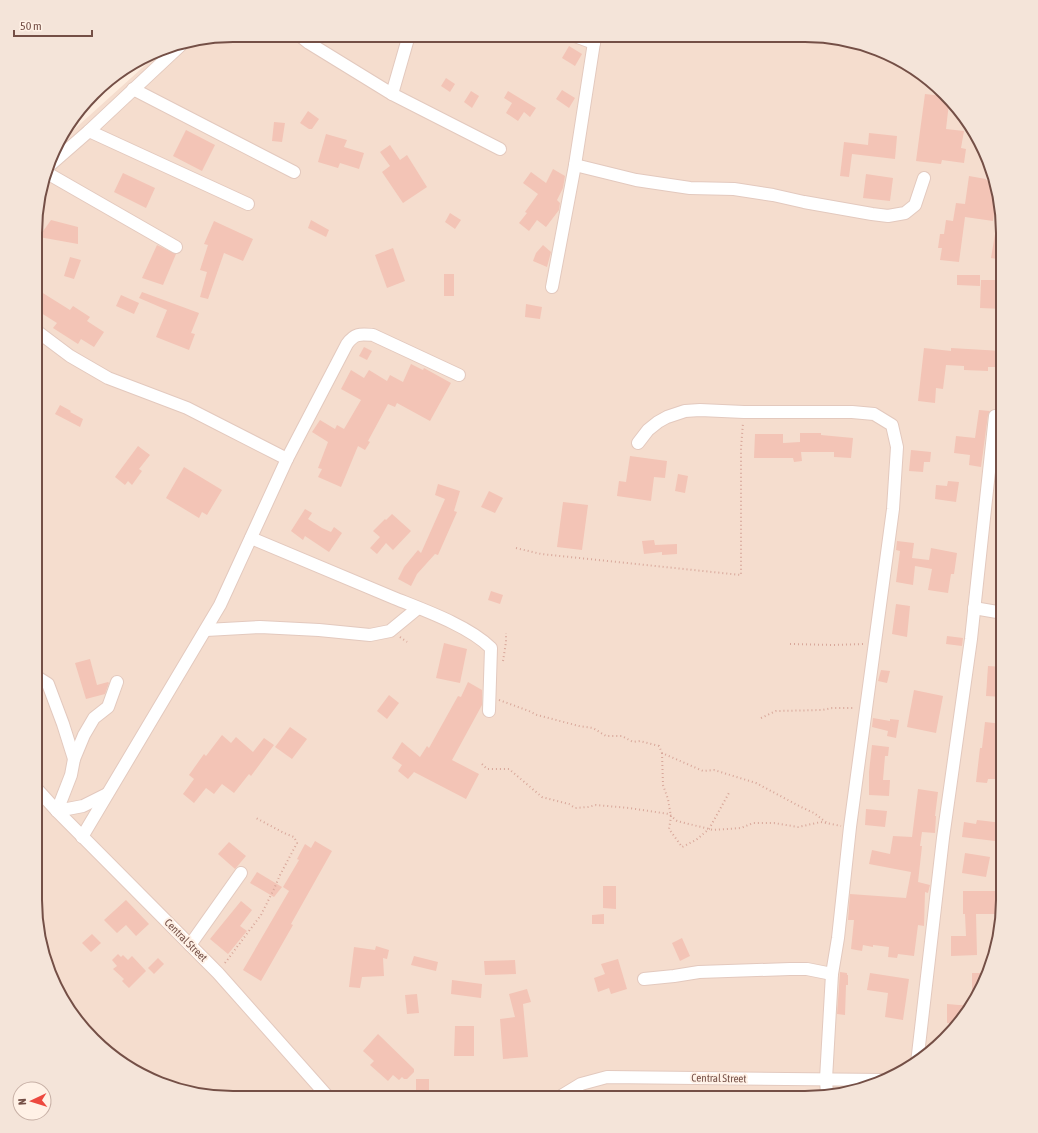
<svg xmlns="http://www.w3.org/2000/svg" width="1038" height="1133" font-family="'Asap Condensed',sans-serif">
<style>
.residential{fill:#f5ddce}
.building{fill:#f3c4b6}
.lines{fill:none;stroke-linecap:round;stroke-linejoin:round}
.minor-casing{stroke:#e3c9be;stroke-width:14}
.path{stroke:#d8a79a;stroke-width:2;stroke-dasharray:1 3;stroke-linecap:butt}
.minor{stroke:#fff;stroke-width:12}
.labels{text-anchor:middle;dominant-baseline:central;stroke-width:4;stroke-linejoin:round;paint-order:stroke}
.street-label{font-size:11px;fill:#744f46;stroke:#fff1e6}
.rim{fill:none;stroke:#744f46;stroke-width:2}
</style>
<rect width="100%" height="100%" fill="#fdeddf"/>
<path class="residential" d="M 233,35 L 831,37 L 869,46 L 915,68 L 970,123 L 993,169 L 1003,220 L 1003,913 L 996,952 L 976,999 L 945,1040 L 915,1065 L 869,1088 L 818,1098 L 220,1098 L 181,1091 L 134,1072 L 93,1040 L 68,1010 L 45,964 L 35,913 L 39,194 L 58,144 L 152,59 L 149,57 L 169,46 Z"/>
<g class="building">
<path d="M 569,46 L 582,54 L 575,66 L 562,58 Z"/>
<path d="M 446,78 L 455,84 L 450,92 L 441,86 Z"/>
<path d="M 562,90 L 575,98 L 569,108 L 556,99 Z"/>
<path d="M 471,91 L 479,96 L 472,108 L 464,102 Z"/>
<path d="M 508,91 L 536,108 L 530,117 L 524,112 L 518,121 L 506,113 L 512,103 L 504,98 Z"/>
<path d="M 925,94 L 943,96 L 949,103 L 946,129 L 964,131 L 961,148 L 966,149 L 964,163 L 942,160 L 941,164 L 916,161 Z"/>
<path d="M 308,111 L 319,119 L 312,129 L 309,129 L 300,123 Z"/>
<path d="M 274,122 L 285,123 L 282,142 L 272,141 Z"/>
<path d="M 186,130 L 215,145 L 202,171 L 173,156 Z"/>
<path d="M 869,133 L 897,136 L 895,159 L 852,154 L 849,177 L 840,176 L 844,142 L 868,145 Z"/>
<path d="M 326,134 L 347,140 L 344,147 L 364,153 L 359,169 L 340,163 L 338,168 L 318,162 Z"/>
<path d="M 390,145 L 400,160 L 407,155 L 427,187 L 403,203 L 382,172 L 390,166 L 380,152 Z"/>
<path d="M 553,169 L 565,176 L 563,188 L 557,200 L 560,203 L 559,210 L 546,227 L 537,220 L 529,231 L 519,223 L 527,213 L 525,212 L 538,194 L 523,183 L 531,172 L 546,183 Z"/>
<path d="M 123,173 L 155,188 L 146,208 L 114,192 Z"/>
<path d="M 866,174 L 893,178 L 890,201 L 863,198 Z"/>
<path d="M 969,176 L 986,179 L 986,180 L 995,182 L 999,202 L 996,202 L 993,221 L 965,217 L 959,262 L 940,260 L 942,248 L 938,248 L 940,234 L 944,234 L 946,220 L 953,221 L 956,203 L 965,204 Z"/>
<path d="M 450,213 L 461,220 L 455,229 L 445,222 Z"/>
<path d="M 998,216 L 1002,216 L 1003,220 L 1003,260 L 991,258 Z"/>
<path d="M 51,220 L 78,227 L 78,244 L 39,237 Z"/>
<path d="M 311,220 L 329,230 L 326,237 L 308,228 Z"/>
<path d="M 214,221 L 253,239 L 243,261 L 224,253 L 208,299 L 200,297 L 207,272 L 200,270 L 208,245 L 204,244 Z"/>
<path d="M 157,245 L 176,254 L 163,285 L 142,278 Z"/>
<path d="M 543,245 L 551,252 L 547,267 L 533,261 L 536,253 Z"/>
<path d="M 393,248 L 405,281 L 387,288 L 375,255 Z"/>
<path d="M 70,257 L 81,260 L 74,279 L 64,276 Z"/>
<rect x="444" y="274" width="10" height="22"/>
<path d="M 957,275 L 980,275 L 980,286 L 957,285 Z"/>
<path d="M 981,280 L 1003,280 L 1003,309 L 980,308 Z"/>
<path d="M 38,290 L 70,310 L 73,306 L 90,317 L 87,321 L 104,332 L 94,347 L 81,339 L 78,344 L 53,328 L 57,323 L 38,311 Z"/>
<path d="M 142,292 L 199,313 L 191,333 L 195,334 L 189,350 L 156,337 L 167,310 L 139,298 Z"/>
<path d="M 121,295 L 139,303 L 134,314 L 116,306 Z"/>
<path d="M 526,304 L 542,307 L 540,319 L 525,317 Z"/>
<path d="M 364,347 L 372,351 L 367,360 L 359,356 Z"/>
<path d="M 924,348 L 951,351 L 951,348 L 1002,351 L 1002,367 L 988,367 L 988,371 L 964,370 L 964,366 L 946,365 L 943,389 L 936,388 L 935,403 L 918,401 Z"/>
<path d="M 411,364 L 423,370 L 424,368 L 451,383 L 430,421 L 397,403 L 395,407 L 388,404 L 368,441 L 370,442 L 365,450 L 358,446 L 341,487 L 318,477 L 322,469 L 318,468 L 328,442 L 312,432 L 320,420 L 335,429 L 337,425 L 344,429 L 361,400 L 341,389 L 351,370 L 364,378 L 369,370 L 387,381 L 390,375 L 403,382 Z"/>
<path d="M 60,405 L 71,411 L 70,412 L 83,419 L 80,427 L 55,414 Z"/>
<path d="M 979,410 L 990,411 L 988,415 L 981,467 L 969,465 L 970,455 L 954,453 L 956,436 L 975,438 Z"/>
<path d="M 800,433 L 821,433 L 821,435 L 853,438 L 851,458 L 834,457 L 834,452 L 801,452 L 802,461 L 794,462 L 793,458 L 754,458 L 755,434 L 783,434 L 783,443 L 800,442 Z"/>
<path d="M 138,446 L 150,455 L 139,469 L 142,471 L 132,485 L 128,481 L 125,485 L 115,477 Z"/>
<path d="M 911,450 L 931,452 L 930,462 L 924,462 L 923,472 L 909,471 Z"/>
<path d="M 630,456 L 667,461 L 665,478 L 654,477 L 651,501 L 617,496 L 619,481 L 626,482 Z"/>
<path d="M 184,467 L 222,490 L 207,515 L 202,512 L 199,518 L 166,498 Z"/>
<path d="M 678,474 L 688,476 L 685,493 L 675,491 Z"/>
<path d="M 948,481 L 959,482 L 956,502 L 935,499 L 936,485 L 947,486 Z"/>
<path d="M 438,484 L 460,491 L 454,511 L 457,512 L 438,555 L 435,554 L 417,574 L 411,586 L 398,579 L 404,567 L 418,550 L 421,553 L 445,499 L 435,495 Z"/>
<path d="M 489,491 L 503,498 L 495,513 L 481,507 Z"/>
<path d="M 563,502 L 588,505 L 582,550 L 557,547 Z"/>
<path d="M 305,509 L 312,513 L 308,519 L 322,528 L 331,532 L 334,527 L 342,533 L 329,552 L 305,536 L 303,540 L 291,531 Z"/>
<path d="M 392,514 L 411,531 L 393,550 L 386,543 L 377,554 L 370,548 L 380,537 L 373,531 L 385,519 L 386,520 Z"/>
<path d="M 654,540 L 655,545 L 677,544 L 677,554 L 662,555 L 662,552 L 644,554 L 642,541 Z"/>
<path d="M 897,541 L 914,543 L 912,558 L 929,560 L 931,548 L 957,553 L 954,574 L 951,574 L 948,593 L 928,590 L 932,569 L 915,566 L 913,585 L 896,582 L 900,551 L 896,550 Z"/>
<path d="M 491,591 L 503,595 L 500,604 L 488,600 Z"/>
<path d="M 896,604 L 910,606 L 907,637 L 892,634 Z"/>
<path d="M 947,636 L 963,638 L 962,646 L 946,644 Z"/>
<path d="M 444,643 L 467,649 L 460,683 L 436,678 Z"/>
<path d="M 90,659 L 97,685 L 108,682 L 109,683 L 105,694 L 86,699 L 75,663 Z"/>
<path d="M 988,666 L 1003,667 L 1003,697 L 986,696 Z"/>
<path d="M 881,670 L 890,671 L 887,683 L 878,681 Z"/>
<path d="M 468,682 L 482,690 L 482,705 L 452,760 L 479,774 L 466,799 L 414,772 L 408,779 L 398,771 L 402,765 L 392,758 L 402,742 L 420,757 L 427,746 L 429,748 L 458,696 L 461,697 Z"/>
<path d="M 914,690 L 943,696 L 936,733 L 907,727 Z"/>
<path d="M 389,695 L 399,703 L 387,719 L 377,711 Z"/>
<path d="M 873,718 L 890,721 L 890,719 L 899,720 L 896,738 L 887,736 L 888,731 L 872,727 Z"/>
<path d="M 985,722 L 1003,724 L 1003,779 L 988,779 L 987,783 L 976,782 L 980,748 L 982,748 Z"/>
<path d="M 290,727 L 307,739 L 292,759 L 275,747 Z"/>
<path d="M 222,735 L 231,743 L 236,737 L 253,752 L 264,738 L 274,745 L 251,776 L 249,774 L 234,793 L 222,784 L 214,794 L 206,788 L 194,803 L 183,794 L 194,779 L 189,775 L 204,754 L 206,756 Z"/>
<path d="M 872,745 L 889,747 L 888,756 L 885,756 L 883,780 L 890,780 L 889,796 L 869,795 L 869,772 Z"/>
<path d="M 918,789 L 938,792 L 935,816 L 936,816 L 935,833 L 922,832 L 920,846 L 922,846 L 918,882 L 930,885 L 928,893 L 925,892 L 924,926 L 918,925 L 914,956 L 898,954 L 897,958 L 888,957 L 889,947 L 873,945 L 873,947 L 863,945 L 862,951 L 851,949 L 854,920 L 848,920 L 850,894 L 906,898 L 911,872 L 869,864 L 872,850 L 890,854 L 893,836 L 912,837 Z"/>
<path d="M 866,809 L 887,811 L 885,827 L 865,825 Z"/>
<path d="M 977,820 L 1003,823 L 1003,842 L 962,837 L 964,822 L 976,824 Z"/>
<path d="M 315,841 L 332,851 L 291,924 L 293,925 L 261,981 L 243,970 L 289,891 L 283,887 L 299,860 L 297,859 L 305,844 L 311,848 Z"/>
<path d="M 229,842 L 246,856 L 235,869 L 218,854 Z"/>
<path d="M 965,853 L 990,857 L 986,877 L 962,873 Z"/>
<path d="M 257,872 L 282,887 L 274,897 L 250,883 Z"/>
<path d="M 603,886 L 616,886 L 616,909 L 603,908 Z"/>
<path d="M 963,891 L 999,891 L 999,914 L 976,914 L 977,955 L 951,956 L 951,936 L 966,936 L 965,914 L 963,914 Z"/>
<path d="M 126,900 L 149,924 L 136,936 L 126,925 L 117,933 L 104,920 Z"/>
<path d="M 241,901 L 252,910 L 240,926 L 247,931 L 228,954 L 210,939 Z"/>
<path d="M 604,914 L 604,924 L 592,924 L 592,915 Z"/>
<path d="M 92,934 L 101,943 L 91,952 L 82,943 Z"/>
<path d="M 682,938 L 690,956 L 680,961 L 672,943 Z"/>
<path d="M 376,946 L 389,950 L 387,959 L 383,958 L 384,976 L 362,977 L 360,988 L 349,987 L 354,947 L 375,950 Z"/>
<path d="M 118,954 L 121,957 L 123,955 L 128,960 L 132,956 L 146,971 L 129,988 L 122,981 L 124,979 L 113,969 L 117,966 L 112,960 Z"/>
<path d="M 414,956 L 438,962 L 436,971 L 411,965 Z"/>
<path d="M 158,958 L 164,964 L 154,974 L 148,968 Z"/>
<path d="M 618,959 L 627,989 L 611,994 L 609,988 L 598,992 L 594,978 L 605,974 L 601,964 Z"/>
<path d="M 515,960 L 516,974 L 485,975 L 484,961 Z"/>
<path d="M 840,972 L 847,973 L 847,975 L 848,975 L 848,985 L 846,985 L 845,1015 L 837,1014 Z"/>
<path d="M 870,973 L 909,979 L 903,1020 L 885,1017 L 888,993 L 867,990 Z"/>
<path d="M 972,973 L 987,973 L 976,999 L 972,1004 Z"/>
<path d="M 452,980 L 482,984 L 481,998 L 451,994 Z"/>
<path d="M 527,989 L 531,1002 L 523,1004 L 528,1057 L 503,1059 L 500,1019 L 515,1017 L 509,994 Z"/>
<path d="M 417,994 L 419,1013 L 407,1014 L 405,995 Z"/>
<path d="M 947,1004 L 959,1005 L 972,1005 L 958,1024 L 947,1023 Z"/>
<path d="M 455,1026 L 474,1026 L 474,1056 L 454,1056 Z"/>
<path d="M 378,1034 L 414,1069 L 414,1072 L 407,1079 L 404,1079 L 402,1077 L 399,1080 L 393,1075 L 388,1081 L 370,1065 L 374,1061 L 363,1051 Z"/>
<rect x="416" y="1079" width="13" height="19"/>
</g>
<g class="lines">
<g class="minor-casing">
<g id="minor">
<path d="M 299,35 L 309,43 L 392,94 L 409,35"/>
<path d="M 575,36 L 594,43"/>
<path d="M 133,89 L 294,172"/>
<path d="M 392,94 L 500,149"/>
<path d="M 89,131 L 248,204"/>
<path d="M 50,165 L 89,131 L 183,43"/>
<path d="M 575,165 L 636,180 L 690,188 L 734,189 L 773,195 L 804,202 L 872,214 L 888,216 L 905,213 L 915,205 L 924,178"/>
<path d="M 47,173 L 176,247"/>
<path d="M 552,287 L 575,165 L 595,36"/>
<path d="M 38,332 L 70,356 L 108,378 L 187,408 L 287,459 L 220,605 L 82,837"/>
<path d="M 638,443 L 648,430 L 658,422 L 667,417 L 685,411 L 700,410 L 744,412 L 852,412 L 874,414 L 892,425 L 897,447 L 893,509 L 850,827 L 838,938 L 832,974 L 826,1079 L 827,1096"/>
<path d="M 287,459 L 347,344 C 355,333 360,334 373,335 L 459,375"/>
<path d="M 251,538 C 299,558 347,578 394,598 C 424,610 469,626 491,648 L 489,711"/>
<path d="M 974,608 L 1003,613"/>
<path d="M 206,630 L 260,627 L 319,630 L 370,635 L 390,631 L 418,608"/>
<path d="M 37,677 L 48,684 L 63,724 L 74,759"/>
<path d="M 36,788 L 57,811 L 218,973 L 329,1098"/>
<path d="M 57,811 L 71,775 L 74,759 L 84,735 L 94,718 L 108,707 L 117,682"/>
<path d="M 57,811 L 83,806 L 107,794"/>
<path d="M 190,945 L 241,873"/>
<path d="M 644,979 L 674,976 L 699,972 L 790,969 L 807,969 L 832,974"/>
<path d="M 917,1063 L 943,838 L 971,639 L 995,416"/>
<path d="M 558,1098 L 581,1084 L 607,1077 L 884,1080"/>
</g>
</g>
<g class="path">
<path d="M 516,548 L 541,554 L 741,575 L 741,448 L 743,423"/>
<path d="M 400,637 L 407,642"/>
<path d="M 790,644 L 833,645 L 864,644"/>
<path d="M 503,661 L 506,642 L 506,633"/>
<path d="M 499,700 L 529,711 L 537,715 L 579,726 L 593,728 L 606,736 L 622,736 L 633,742 L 640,741 L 659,746 L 662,753 L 703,771 L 714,770 L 756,783 L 801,807 L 814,813 L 827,823"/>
<path d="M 761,718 L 776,711 L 822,710 L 832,708 L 855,708"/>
<path d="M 662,753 L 663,785 L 668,799 L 671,817 L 669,829 L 682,847 L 696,840 L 709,829 L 730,791"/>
<path d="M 482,764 L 487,769 L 509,769 L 542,797 L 569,804 L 575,808 L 588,807 L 596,805 L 629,808 L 669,814 L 677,821 L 713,830 L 741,828 L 753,823 L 774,823 L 798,827 L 821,822 L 841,826"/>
<path d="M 225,963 L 261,915 L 274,889 L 280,875 L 297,843 L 294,837 L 284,833 L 256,818"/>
</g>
<use href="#minor" class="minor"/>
</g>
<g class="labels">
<g class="street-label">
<text transform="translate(186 940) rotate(45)">Central Street</text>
<text transform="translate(719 1078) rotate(1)">Central Street</text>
</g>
</g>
<path d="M0 0H1038V1133H0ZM233 42H805A191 191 0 0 1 996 233V900A191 191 0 0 1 805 1091H233A191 191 0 0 1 42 900V233A191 191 0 0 1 233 42Z" fill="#f4e4d9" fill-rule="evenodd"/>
<path class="rim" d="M233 42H805A191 191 0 0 1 996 233V900A191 191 0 0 1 805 1091H233A191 191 0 0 1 42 900V233A191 191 0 0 1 233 42Z"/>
<g transform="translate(32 1101) rotate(266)"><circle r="19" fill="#fff1e6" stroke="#c7b0a6"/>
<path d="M0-3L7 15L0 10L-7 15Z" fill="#ed493f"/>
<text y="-6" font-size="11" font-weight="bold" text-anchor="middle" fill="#744f46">N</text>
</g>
<path d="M14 30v6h78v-6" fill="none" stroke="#744f46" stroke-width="2"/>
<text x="20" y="30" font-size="12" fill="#744f46" stroke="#fff1e6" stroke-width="3" paint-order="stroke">50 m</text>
</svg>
